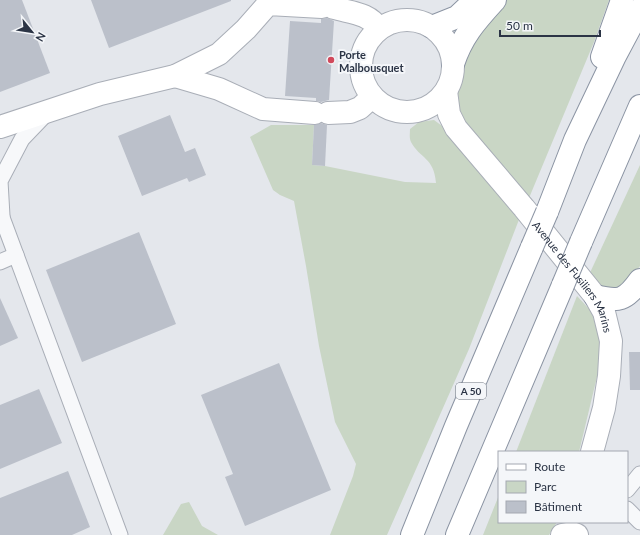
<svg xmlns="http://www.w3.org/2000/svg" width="640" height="535" font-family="Lato,sans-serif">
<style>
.green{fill:#c9d6c5}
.building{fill:#bbc0ca}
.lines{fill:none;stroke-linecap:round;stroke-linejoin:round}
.street-casing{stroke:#a9aeb7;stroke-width:17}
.secondary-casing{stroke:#a9aeb7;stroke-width:24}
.highway-casing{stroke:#8b94a3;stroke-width:24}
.street{stroke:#f7f8fa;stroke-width:15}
.secondary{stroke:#fff;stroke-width:22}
.highway{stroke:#fff;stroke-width:22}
.highway-bridge-casing{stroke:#8b94a3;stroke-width:24;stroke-linecap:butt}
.highway-bridge{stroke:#fff;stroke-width:22}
.poi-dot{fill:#d1495b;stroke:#f4f6f9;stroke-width:1.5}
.labels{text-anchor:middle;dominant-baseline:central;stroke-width:4;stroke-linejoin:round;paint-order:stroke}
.shield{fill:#f4f6f9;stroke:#676e7b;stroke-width:1}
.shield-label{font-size:10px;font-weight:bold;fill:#2b3445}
.poi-label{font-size:11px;font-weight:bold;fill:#2b3445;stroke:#f4f6f9;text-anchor:start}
.street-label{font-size:11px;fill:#2b3445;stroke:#f4f6f9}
</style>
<rect width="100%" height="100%" fill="#e4e7ec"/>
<g class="green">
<path d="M 499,0 L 609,0 L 594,42 L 529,198 L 460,119 L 457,91 L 462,71 L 464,51 Z"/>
<path d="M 434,120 L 449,131 L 520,217 L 469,349 L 387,535 L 326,535 L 330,535 L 353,476 L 356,464 L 335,422 L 319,346 L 306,266 L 294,201 L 280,195 L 273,190 L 250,137 L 271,125 L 314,125 L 312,165 L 325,166 L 405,182 L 436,183 C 434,157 420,159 411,142 C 409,138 410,133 410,129 L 419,122 Z"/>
<path d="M 640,165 L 640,266 L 627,283 L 614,289 L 601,286 L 588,277 Z"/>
<path d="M 577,296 L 591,311 L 600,336 L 601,360 L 579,452 L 516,452 Z"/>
<path d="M 499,495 L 499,522 L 557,522 L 549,535 L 483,535 Z"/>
<path d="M 189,502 L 202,526 L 218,535 L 163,535 L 181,504 Z"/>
</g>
<g class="building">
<path d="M 0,0 L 22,0 L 50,73 L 0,92 Z"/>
<path d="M 91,0 L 231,0 L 231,1 L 109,48 Z"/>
<path d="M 327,18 L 334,21 L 329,100 L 321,102 L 316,101 L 316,98 L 285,96 L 290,21 L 321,23 L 321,19 Z"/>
<path d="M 170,115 L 185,152 L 195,148 L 206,175 L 189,182 L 187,178 L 142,196 L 118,136 Z"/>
<path d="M 321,123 L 327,125 L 325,166 L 312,165 L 314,125 Z"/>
<path d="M 139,232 L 176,324 L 82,362 L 46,270 Z"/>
<path d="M 0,298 L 18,338 L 0,346 Z"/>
<path d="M 629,352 L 640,352 L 640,390 L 630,390 Z"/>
<path d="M 279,363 L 331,490 L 245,526 L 225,477 L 233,474 L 201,395 Z"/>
<path d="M 39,389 L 62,443 L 0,469 L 0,405 Z"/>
<path d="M 68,471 L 90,527 L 72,535 L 0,535 L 0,498 Z"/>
</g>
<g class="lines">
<g class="street-casing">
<g id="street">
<path d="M 0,212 L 120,535"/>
<path d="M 2,216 L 0,181 L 22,139 L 46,114"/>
<path d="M 0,262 L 16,255"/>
<path d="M 627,490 L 640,474"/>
<path d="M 627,509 L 640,522"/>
</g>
</g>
<g class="secondary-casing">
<g id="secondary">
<path d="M 334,8 C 352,13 369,13 379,29"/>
<circle cx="407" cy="66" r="46"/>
<path d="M 175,76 L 219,89 L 263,109 L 315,113"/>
<path id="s1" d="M 446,91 L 449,114 L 456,128 L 524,208 L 595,296 L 604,312 L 611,341 L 609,376 L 604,408 L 592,452"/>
<path d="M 328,113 L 350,112 L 360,108 L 372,97"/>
<path d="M 0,127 L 100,94 L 175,76 L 219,54 L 246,29 L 268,4 L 322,7"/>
<path d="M 562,535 L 572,533 L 577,535"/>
</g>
</g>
<g class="highway-casing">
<g id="highway">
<path d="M 432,27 L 457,17 L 475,0"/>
<path d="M 602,57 L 622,0"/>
<path d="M 453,64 C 462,36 476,21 495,0"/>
<path d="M 547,212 L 575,140 L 615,56 L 640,9"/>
<path d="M 581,242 L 640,106"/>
<path d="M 595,296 C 619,302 625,301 640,280"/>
<path d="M 412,535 L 456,426 L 532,247"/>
<path d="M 457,535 L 563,285"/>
</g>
</g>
<use href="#street" class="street"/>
<use href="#secondary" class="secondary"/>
<use href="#highway" class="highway"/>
<g class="highway-bridge-casing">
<g id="highway-bridge">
<path d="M 532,247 L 547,212"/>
<path d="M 563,285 L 581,242"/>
</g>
</g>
<use href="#highway-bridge" class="highway-bridge"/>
</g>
<circle class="poi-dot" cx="331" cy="60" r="4"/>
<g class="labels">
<rect class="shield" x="456" y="383" width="30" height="16" rx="3"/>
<g class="shield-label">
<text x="471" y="391">A 50</text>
</g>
<g class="poi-label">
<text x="339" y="54">Porte<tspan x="339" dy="13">Malbousquet</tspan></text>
</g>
<g class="street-label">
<text stroke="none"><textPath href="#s1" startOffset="229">Avenue des Fusiliers Marins</textPath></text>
</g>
</g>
<rect x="498" y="451" width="130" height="72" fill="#f4f6f9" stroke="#a4a8b1"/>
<rect x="506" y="464" width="20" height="6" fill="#ffffff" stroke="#a4a8b1"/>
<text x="534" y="471" font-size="12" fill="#2b3445">Route</text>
<rect x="506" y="481" width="20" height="12" fill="#c9d6c5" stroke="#a4a8b1"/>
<text x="534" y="491" font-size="12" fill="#2b3445">Parc</text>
<rect x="506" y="501" width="20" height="12" fill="#bbc0ca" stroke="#a4a8b1"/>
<text x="534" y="511" font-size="12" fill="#2b3445">Bâtiment</text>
<g transform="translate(32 32) rotate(120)" stroke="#f4f6f9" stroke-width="3" paint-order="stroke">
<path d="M0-3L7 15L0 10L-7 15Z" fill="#2b3445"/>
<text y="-6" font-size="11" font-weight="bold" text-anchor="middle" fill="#2b3445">N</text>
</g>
<path d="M500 30v6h100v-6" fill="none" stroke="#2b3445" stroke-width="2"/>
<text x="506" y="30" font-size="12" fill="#2b3445" stroke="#f4f6f9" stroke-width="3" paint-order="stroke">50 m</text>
</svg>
